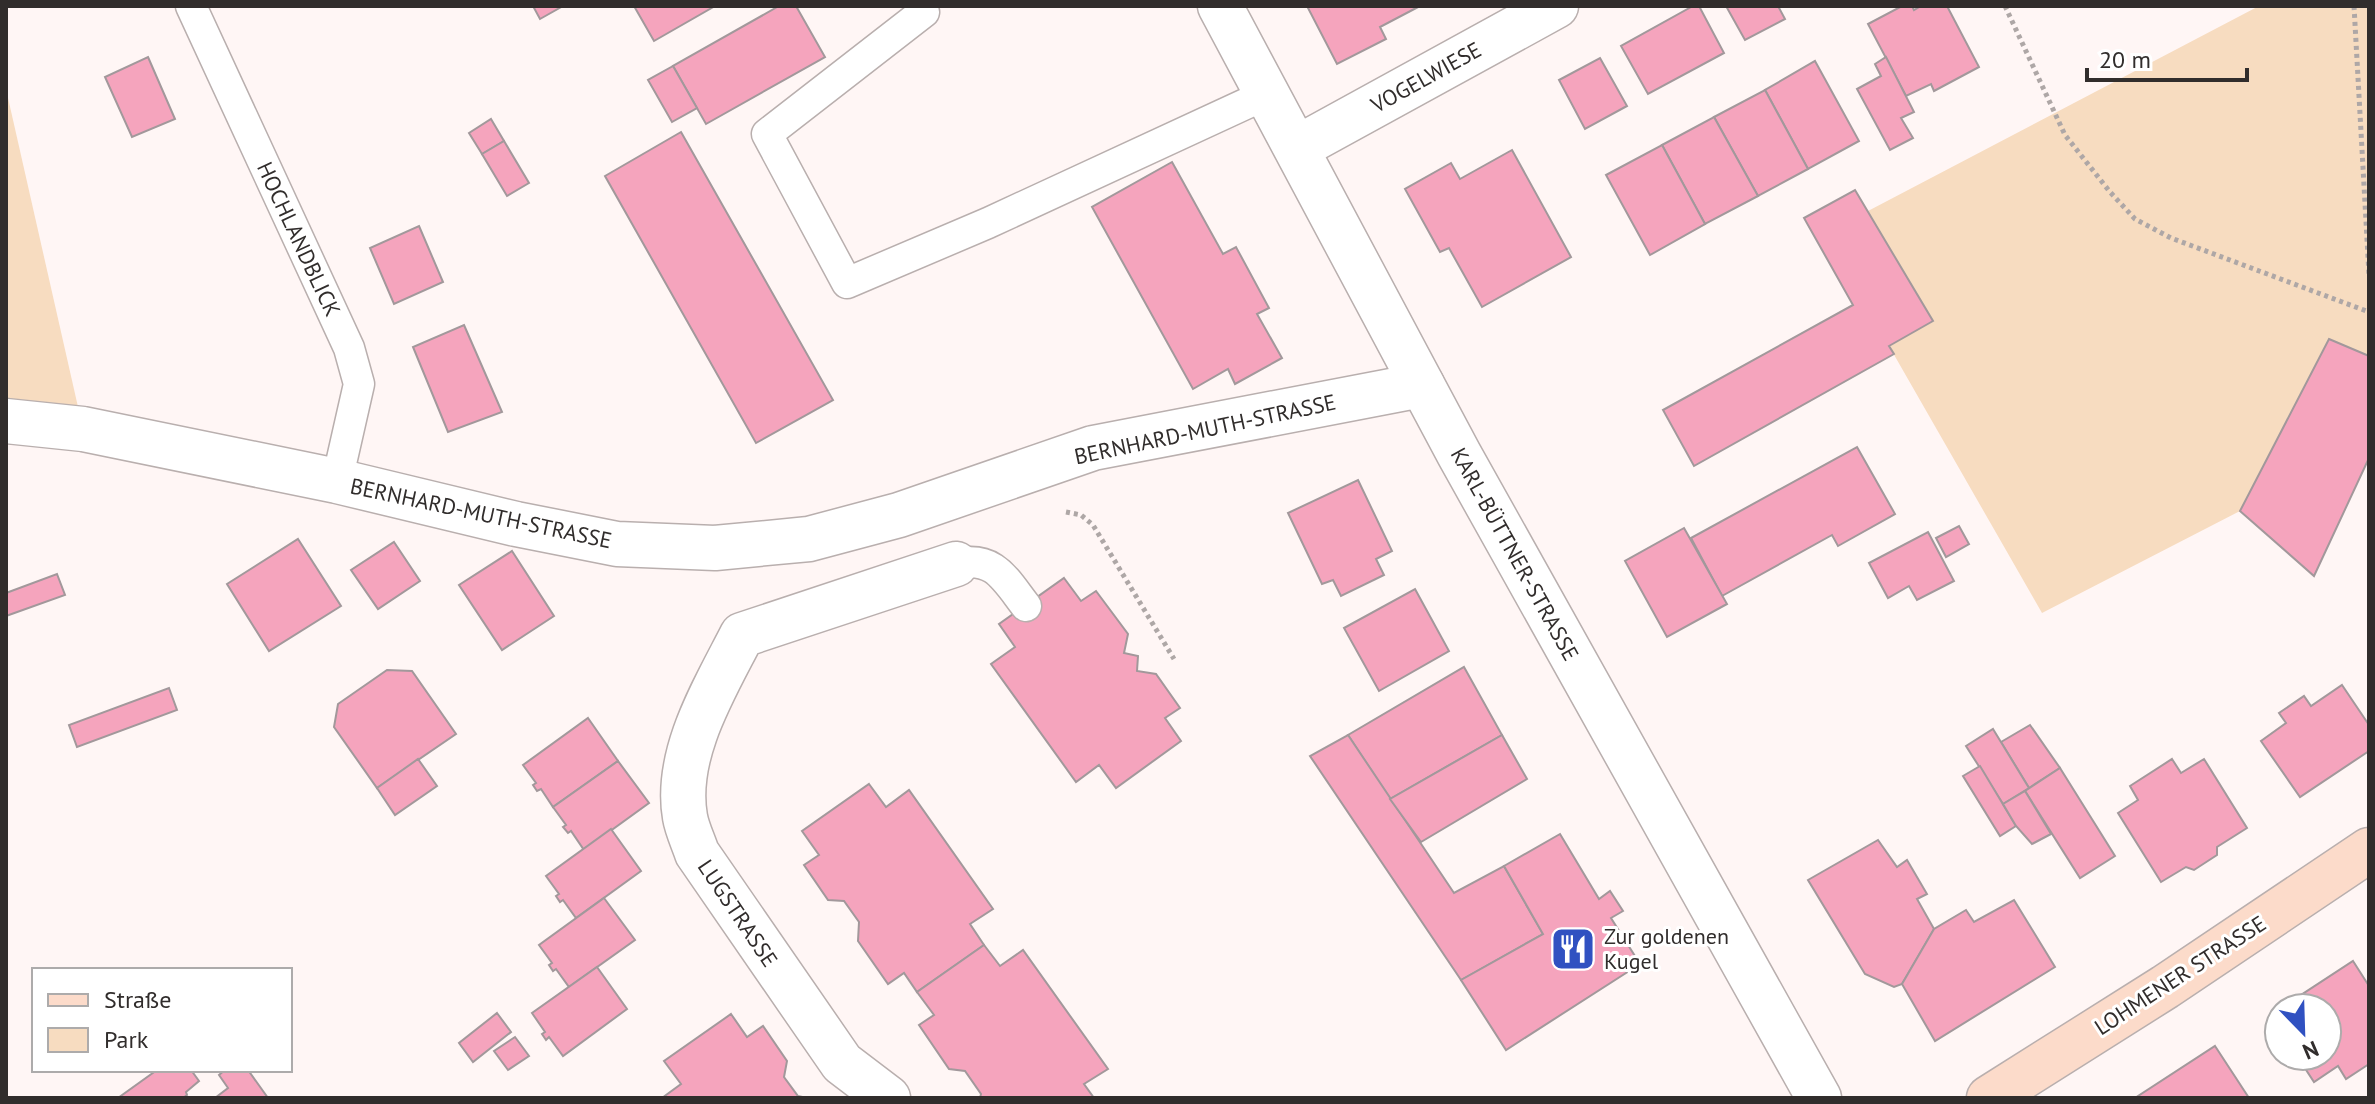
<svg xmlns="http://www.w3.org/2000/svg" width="2375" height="1104" font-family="'PT Sans',sans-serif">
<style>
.green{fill:#f7dcc0}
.building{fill:#f5a4bd;stroke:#a2989b;stroke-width:2}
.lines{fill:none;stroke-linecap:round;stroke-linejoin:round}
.service-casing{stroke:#b9afae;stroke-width:33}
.minor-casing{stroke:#b9afae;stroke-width:47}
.secondary-casing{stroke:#b9afae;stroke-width:47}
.path{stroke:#aea7a6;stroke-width:5;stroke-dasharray:4 4;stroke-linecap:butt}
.service{stroke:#fff;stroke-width:30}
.minor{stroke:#fff;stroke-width:44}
.secondary{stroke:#fcdbca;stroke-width:44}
.labels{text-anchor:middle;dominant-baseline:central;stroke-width:6;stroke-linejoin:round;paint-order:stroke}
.street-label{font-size:22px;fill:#312d2c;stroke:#fff}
.poi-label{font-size:22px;fill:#312d2c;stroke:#fff;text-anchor:start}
</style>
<rect width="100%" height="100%" fill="#fff6f5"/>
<g class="green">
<path d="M 2259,6 L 2369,6 L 2369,356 L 2329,339 L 2240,511 L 2042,613 L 1889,346 L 1868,211 Z"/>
<path d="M 6,89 L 83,429 L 6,421 Z"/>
</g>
<g class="building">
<path d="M 533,6 L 563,6 L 540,19 Z"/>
<path d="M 634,6 L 715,6 L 654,41 Z"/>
<path d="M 779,6 L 796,6 L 825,57 L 706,124 L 673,66 Z"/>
<path d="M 1307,6 L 1420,6 L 1380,27 L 1386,39 L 1337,64 Z"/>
<path d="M 1693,6 L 1699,6 L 1724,53 L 1648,94 L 1621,46 Z"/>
<path d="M 1726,6 L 1778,6 L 1785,19 L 1745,40 Z"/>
<path d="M 1902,6 L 1912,6 L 1914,10 L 1921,6 L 1947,6 L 1979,67 L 1934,91 L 1931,84 L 1906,96 L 1868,24 Z"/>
<path d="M 148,57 L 175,119 L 132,137 L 105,77 Z"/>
<path d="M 1886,57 L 1914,112 L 1901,118 L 1913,138 L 1890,150 L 1857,89 L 1881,76 L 1875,64 Z"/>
<path d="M 1600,58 L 1627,106 L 1585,129 L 1559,80 Z"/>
<path d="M 1815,61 L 1859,141 L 1808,169 L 1765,90 Z"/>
<path d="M 673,66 L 697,108 L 672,122 L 648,80 Z"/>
<path d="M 1765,90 L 1808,169 L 1758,196 L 1714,117 Z"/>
<path d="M 1714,117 L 1758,196 L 1705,224 L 1662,145 Z"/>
<path d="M 491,119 L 504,141 L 482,154 L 469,133 Z"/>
<path d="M 681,132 L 833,400 L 756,443 L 605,176 Z"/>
<path d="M 504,141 L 529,183 L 507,196 L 482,154 Z"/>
<path d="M 1662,145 L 1705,224 L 1650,255 L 1606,175 Z"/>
<path d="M 1512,150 L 1571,257 L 1482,307 L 1449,248 L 1440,252 L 1405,189 L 1451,163 L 1460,179 Z"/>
<path d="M 1172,162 L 1223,254 L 1236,247 L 1269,308 L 1257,314 L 1282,358 L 1235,384 L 1228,369 L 1193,389 L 1092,207 Z"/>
<path d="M 1855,190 L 1933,321 L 1889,346 L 1894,354 L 1694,466 L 1663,410 L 1853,305 L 1804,218 Z"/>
<path d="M 419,226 L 443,282 L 394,304 L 370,248 Z"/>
<path d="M 464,325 L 502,412 L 448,432 L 413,347 Z"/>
<path d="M 2329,339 L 2369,356 L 2369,458 L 2314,576 L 2240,511 Z"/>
<path d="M 1857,447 L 1895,514 L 1838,546 L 1832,535 L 1722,596 L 1691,538 Z"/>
<path d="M 1358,480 L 1392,551 L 1376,559 L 1384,575 L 1341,596 L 1333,580 L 1322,584 L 1288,513 Z"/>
<path d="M 1959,526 L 1969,544 L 1946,557 L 1936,538 Z"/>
<path d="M 1684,528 L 1727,604 L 1667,637 L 1625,561 Z"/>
<path d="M 1928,532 L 1954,581 L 1917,600 L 1909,586 L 1888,598 L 1869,563 Z"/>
<path d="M 298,539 L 341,606 L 269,651 L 227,584 Z"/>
<path d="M 394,542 L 420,581 L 378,609 L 351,570 Z"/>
<path d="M 512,551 L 554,616 L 502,650 L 459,585 Z"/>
<path d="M 57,574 L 65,595 L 6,616 L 6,593 Z"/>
<path d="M 1064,578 L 1081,601 L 1096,591 L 1128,634 L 1124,653 L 1138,656 L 1137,671 L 1156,674 L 1180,708 L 1165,718 L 1181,741 L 1116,788 L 1099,765 L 1076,782 L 991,664 L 1015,647 L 999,624 Z"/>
<path d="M 1415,589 L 1449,651 L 1379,691 L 1344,628 Z"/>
<path d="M 1464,667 L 1502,735 L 1390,799 L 1348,735 Z"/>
<path d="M 387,670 L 412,671 L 456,734 L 377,788 L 334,727 L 338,704 Z"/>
<path d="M 2342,685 L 2369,725 L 2369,751 L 2300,797 L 2261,741 L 2286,723 L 2279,713 L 2304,696 L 2311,706 Z"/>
<path d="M 169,688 L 177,710 L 77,747 L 69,725 Z"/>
<path d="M 588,718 L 618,761 L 553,807 L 541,789 L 537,791 L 533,785 L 536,783 L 523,765 Z"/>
<path d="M 2030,725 L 2060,768 L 2029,788 L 2001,742 Z"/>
<path d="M 1993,729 L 2029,788 L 2003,804 L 1966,746 Z"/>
<path d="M 1348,735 L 1454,893 L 1504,866 L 1543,934 L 1461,980 L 1310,756 Z"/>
<path d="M 1502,735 L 1527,779 L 1421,842 L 1390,799 Z"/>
<path d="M 418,759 L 437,786 L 395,815 L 377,788 Z"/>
<path d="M 2172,759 L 2181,773 L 2204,759 L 2247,828 L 2217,847 L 2217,855 L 2194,870 L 2186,867 L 2161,882 L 2118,813 L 2138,800 L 2130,786 Z"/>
<path d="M 618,761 L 649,803 L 584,850 L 571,831 L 568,833 L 563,827 L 566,825 L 553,807 Z"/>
<path d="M 1980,766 L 2016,826 L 2000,836 L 1963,776 Z"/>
<path d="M 2060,768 L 2115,856 L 2080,878 L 2025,791 Z"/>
<path d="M 869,784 L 886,807 L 909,790 L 993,909 L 970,924 L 984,945 L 917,992 L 904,973 L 888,984 L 858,941 L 859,922 L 844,901 L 828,900 L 804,865 L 819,855 L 802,831 Z"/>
<path d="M 2025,791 L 2051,834 L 2032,844 L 2016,826 L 2003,804 Z"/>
<path d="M 611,829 L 641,871 L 576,918 L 563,900 L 560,902 L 556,896 L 559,894 L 546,876 Z"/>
<path d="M 1560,834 L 1599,899 L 1610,891 L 1623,911 L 1611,918 L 1640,964 L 1506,1050 L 1461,980 L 1543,934 L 1504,866 Z"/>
<path d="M 1878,840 L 1897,867 L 1907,860 L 1927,894 L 1917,899 L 1934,929 L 1902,984 L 1894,987 L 1865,974 L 1808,880 Z"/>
<path d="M 604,898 L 635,940 L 569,987 L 556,969 L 553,971 L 549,965 L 552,963 L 539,945 Z"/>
<path d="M 2014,900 L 2055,967 L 1935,1041 L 1902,984 L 1934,929 L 1966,910 L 1974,922 Z"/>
<path d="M 984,945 L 1000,966 L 1023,950 L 1108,1069 L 1084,1084 L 1094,1098 L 980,1098 L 981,1094 L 965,1071 L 949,1069 L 919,1025 L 934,1015 L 917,992 Z"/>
<path d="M 2353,961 L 2369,986 L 2369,1064 L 2346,1079 L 2338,1066 L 2314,1082 L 2297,1056 L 2327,1056 L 2327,1008 L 2281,1008 Z"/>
<path d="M 597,967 L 627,1009 L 563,1056 L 549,1037 L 546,1040 L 542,1034 L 545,1032 L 532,1013 Z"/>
<path d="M 497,1013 L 511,1032 L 473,1062 L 459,1043 Z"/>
<path d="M 731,1014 L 747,1037 L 763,1026 L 787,1061 L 784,1077 L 798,1096 L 807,1098 L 662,1098 L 681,1084 L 664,1061 Z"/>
<path d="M 515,1037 L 529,1056 L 508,1070 L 494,1051 Z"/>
<path d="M 2215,1046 L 2249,1098 L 2135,1098 Z"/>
<path d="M 157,1070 L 191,1070 L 199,1081 L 186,1092 L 187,1095 L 183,1098 L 118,1098 Z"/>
<path d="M 225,1070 L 248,1070 L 268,1098 L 215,1098 L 228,1088 L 219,1075 Z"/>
</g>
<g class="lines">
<g class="service-casing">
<g id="service">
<path d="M 191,6 L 349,348 L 359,384 L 337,481"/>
<path d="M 924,12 L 767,134 L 847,283 L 988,223 L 1267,94"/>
<path d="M 956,564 C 994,555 1005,579 1026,606"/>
</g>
</g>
<g class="minor-casing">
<g id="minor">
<path d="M 1220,6 L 1459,454 L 1819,1098"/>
<path d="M 1297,148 L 1556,6"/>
<path d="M 6,421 L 83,429 L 337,481 L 516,524 L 617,544 L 715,548 L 809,539 L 899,515 L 1093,448 L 1422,385"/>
<path d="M 888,1098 L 842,1063 L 697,853 C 693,841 687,829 685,817 C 674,754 715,688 742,635 L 956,564"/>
</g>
</g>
<g class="secondary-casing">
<path id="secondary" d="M 1989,1098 L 2165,987 L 2369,850"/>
</g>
<g class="path">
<path d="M 2005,6 L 2065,135 L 2110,192 L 2135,219 L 2171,238 L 2369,312"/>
<path d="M 2354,6 L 2369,275"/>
<path d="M 1066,512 L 1081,515 L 1093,525 L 1174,659"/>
</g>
<use href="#service" class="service"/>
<use href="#minor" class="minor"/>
<use href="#secondary" class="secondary"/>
</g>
<defs>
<g id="restaurant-square" transform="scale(2.3)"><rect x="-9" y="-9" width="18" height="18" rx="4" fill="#3051c1" stroke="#fff"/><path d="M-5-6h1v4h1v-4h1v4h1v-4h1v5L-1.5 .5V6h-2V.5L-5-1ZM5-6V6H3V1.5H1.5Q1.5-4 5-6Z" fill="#fff"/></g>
</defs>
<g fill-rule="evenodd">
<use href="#restaurant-square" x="1573" y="949"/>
</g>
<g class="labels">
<g class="street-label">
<text transform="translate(1426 77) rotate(-29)">VOGELWIESE</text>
<text transform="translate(299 239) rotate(65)">HOCHLANDBLICK</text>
<text transform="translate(1205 429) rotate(-12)">BERNHARD-MUTH-STRASSE</text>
<text transform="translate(481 513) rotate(12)">BERNHARD-MUTH-STRASSE</text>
<text transform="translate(1515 554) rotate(61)">KARL-BÜTTNER-STRASSE</text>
<text transform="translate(738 913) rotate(56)">LUGSTRASSE</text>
<text transform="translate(2180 975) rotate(-33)">LOHMENER STRASSE</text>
</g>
<g class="poi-label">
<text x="1604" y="936">Zur goldenen<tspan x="1604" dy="25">Kugel</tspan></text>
</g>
</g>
<rect width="2375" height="1104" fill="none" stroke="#312d2c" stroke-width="16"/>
<rect x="32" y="968" width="260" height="104" fill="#ffffff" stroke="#adabab" stroke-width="2"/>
<rect x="48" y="994" width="40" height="12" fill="#fcdbca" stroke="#adabab" stroke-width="2"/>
<text x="104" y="1008" font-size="24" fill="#312d2c">Straße</text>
<rect x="48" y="1028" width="40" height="24" fill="#f7dcc0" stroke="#adabab" stroke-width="2"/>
<text x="104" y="1048" font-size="24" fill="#312d2c">Park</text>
<g transform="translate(2303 1032) rotate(157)"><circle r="38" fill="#ffffff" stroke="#adabab" stroke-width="2"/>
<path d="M0-6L14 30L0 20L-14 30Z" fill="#3051c1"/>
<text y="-12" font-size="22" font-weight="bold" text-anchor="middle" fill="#312d2c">N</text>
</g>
<path d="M2087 68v12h160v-12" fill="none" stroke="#312d2c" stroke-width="4"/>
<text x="2099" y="68" font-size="24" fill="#312d2c" stroke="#ffffff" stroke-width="6" paint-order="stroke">20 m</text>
</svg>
